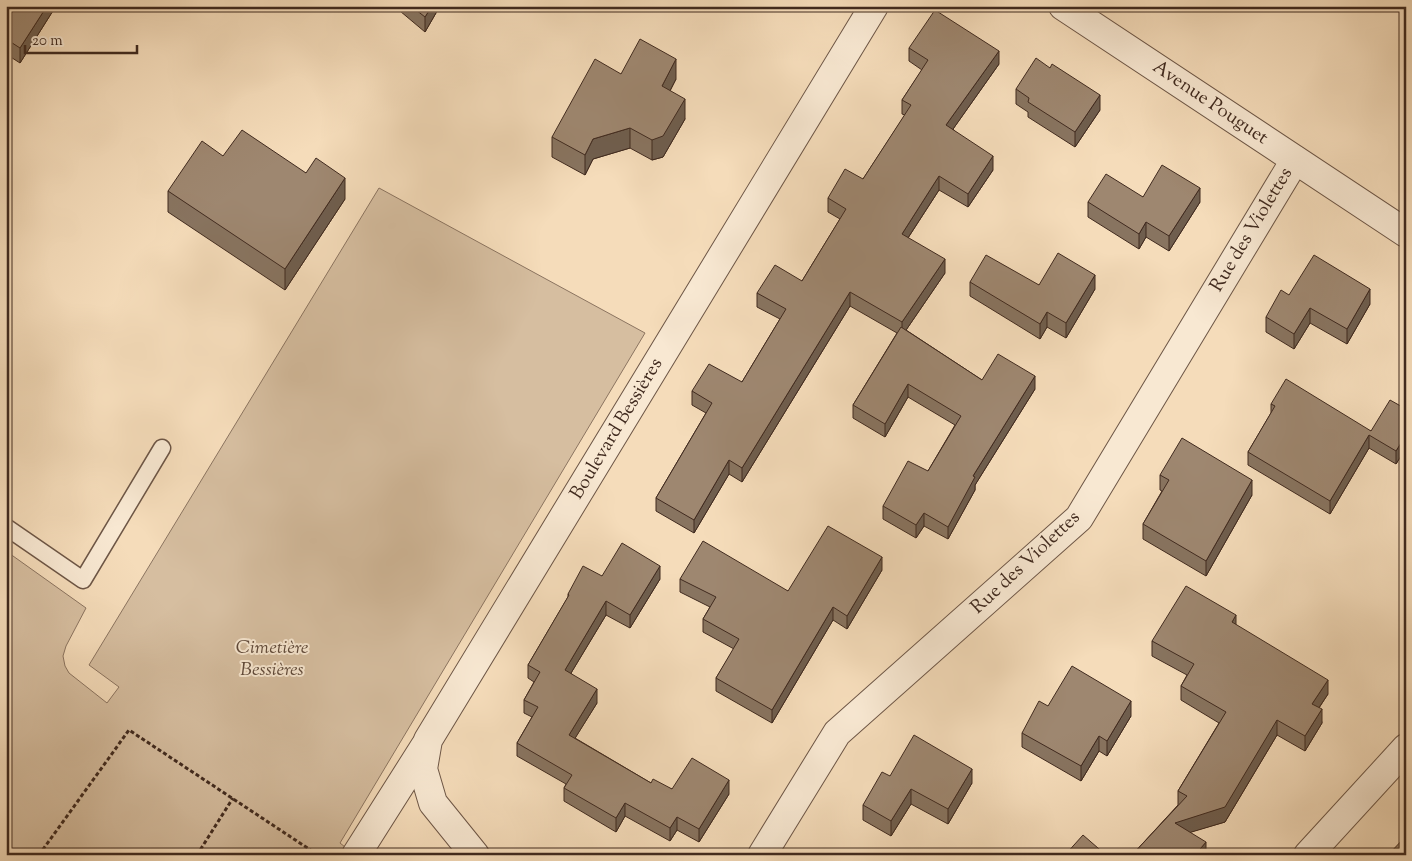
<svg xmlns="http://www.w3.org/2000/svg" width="1412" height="861" font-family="'Sorts Mill Goudy',serif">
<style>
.green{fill:#d6bea0;stroke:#8b7460}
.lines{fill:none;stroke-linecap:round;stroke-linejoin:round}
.service-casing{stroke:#6d5646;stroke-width:19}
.minor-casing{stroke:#6d5646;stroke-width:30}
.path{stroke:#402a1f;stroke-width:3;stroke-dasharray:4 2.5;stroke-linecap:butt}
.service{stroke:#f8e8d2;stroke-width:16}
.minor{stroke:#f8e8d2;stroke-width:28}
.wall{fill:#887460;stroke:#402a1f}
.shaded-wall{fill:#6f5e4e;stroke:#402a1f}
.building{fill:#9e8770;stroke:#402a1f}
.labels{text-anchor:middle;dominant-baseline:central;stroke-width:4;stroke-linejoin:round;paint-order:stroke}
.street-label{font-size:19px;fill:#402a1f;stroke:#f8e8d2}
.park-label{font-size:19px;font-style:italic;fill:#5e4839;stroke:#f8e8d2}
</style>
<rect width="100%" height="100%" fill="#f5dcba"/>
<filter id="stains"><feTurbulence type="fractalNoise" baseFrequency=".004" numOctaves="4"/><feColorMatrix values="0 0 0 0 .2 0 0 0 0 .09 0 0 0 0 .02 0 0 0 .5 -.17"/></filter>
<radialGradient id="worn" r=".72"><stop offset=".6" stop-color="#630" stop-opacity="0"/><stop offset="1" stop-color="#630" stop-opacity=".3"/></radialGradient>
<path class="green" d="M 379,188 L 645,333 L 340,843 L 355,855 L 6,855 L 6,551 L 86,608 L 66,646 L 63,656 L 65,666 L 69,673 L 107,703 L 119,687 L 89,665 Z"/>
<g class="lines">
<g class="service-casing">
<path id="service" d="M 6,527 L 83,580 L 162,448"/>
</g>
<g class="minor-casing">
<g id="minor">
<path d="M 1063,6 L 1406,233"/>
<path d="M 356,855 L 425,746"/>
<path d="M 475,855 L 433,803 L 423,769 L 428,740 L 874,6"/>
<path d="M 762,855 L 837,733 L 1079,518 L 1295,160"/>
<path d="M 1308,855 L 1406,748"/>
</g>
</g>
<g class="path">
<path d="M 39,855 L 129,730 L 318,855"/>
<path d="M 197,855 L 233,798"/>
</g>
<use href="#service" class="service"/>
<use href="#minor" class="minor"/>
</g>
<g class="wall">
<path d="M 6,6 L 56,6 L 20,63 L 6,54 Z"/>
<path d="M 394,6 L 440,6 L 425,32 Z"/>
<path d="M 909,48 L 999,64 L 953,129 L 993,170 L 968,207 L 939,190 L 908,238 L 945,273 L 906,330 L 982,380 L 1035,389 L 975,485 L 975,490 L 948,539 L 924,526 L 916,538 L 883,519 L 883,506 L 928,471 L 955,425 L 908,397 L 885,437 L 853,418 L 853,405 L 897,333 L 850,306 L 742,482 L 729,474 L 694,533 L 656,511 L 656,498 L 706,413 L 692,405 L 692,391 L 742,382 L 780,319 L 757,307 L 757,293 L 802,281 L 840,219 L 828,212 L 828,198 L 863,179 L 905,115 L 902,114 L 902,100 L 922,70 L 909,61 Z"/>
<path d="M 621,74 L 676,79 L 670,91 L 685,119 L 663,157 L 652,160 L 630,148 L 593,159 L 585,175 L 552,157 L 552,137 Z"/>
<path d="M 1016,89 L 1100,110 L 1075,147 L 1028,117 L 1028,112 L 1016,104 Z"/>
<path d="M 223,156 L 306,173 L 345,199 L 285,290 L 168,212 L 168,191 Z"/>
<path d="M 1143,197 L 1200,202 L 1169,251 L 1146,237 L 1139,249 L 1088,217 L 1088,202 Z"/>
<path d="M 970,282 L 1039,285 L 1095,289 L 1066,338 L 1047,327 L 1040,339 L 970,296 Z"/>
<path d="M 1289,295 L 1370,304 L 1347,344 L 1310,323 L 1294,349 L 1266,332 L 1266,317 Z"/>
<path d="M 1271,404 L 1371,431 L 1406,409 L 1406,448 L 1396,464 L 1369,448 L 1330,514 L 1248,465 L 1248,452 L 1271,413 Z"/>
<path d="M 1160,475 L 1252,495 L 1206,576 L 1143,539 L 1143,524 L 1162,491 L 1160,490 Z"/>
<path d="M 882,570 L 847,629 L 833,620 L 772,723 L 716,691 L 716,678 L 734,649 L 703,632 L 703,619 L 710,607 L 680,592 L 680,579 L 788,591 Z"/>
<path d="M 602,576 L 660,579 L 630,628 L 606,615 L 571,673 L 597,703 L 575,738 L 651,783 L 672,789 L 729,794 L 699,842 L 677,830 L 670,841 L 625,816 L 616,832 L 564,801 L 564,788 L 566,784 L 517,756 L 517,743 L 532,717 L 524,713 L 524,700 L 534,682 L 528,678 L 528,665 L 568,597 L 568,594 Z"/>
<path d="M 1236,625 L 1328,694 L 1319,708 L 1322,723 L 1305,751 L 1277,735 L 1225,822 L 1190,832 L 1206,855 L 1132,855 L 1178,805 L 1178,791 L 1219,723 L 1181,700 L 1181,686 L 1187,675 L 1152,656 L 1152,641 Z"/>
<path d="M 1048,706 L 1131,716 L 1107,756 L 1099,751 L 1081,781 L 1022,747 L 1022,733 Z"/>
<path d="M 890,776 L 972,783 L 948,824 L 911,804 L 891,836 L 863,820 L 863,805 Z"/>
</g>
<g class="shaded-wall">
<path d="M 47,6 L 56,6 L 20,63 L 20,48 Z"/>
<path d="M 432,6 L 440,6 L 425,32 L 425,17 Z"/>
<path d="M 999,51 L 999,64 L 946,139 L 946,125 Z"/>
<path d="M 676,59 L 676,79 L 662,106 L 662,86 Z"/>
<path d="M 1100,95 L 1100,110 L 1075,147 L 1075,132 Z"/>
<path d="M 685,99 L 685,119 L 663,157 L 652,160 L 652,140 Z"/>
<path d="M 630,128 L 630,148 L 593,159 L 585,175 L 585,155 L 593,139 Z"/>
<path d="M 993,156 L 993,170 L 968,207 L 968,194 Z"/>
<path d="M 939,176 L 939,190 L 902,247 L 902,234 Z"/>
<path d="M 345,178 L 345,199 L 285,290 L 285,269 Z"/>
<path d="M 1200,188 L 1200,202 L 1169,251 L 1169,236 Z"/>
<path d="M 1146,222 L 1146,237 L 1139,249 L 1139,234 Z"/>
<path d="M 945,259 L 945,273 L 902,336 L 902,322 Z"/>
<path d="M 1095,275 L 1095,289 L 1066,338 L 1066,323 Z"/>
<path d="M 1370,289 L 1370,304 L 1347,344 L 1347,329 Z"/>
<path d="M 850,292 L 850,306 L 742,482 L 742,468 Z"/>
<path d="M 1310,308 L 1310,323 L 1294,349 L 1294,334 Z"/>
<path d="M 1047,312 L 1047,327 L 1040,339 L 1040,324 Z"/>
<path d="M 1035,376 L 1035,389 L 975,485 L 975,490 L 948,539 L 948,527 L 973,476 Z"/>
<path d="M 908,384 L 908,397 L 885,437 L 885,424 Z"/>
<path d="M 1369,435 L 1369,448 L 1330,514 L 1330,501 Z"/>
<path d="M 1406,435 L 1406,448 L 1396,464 L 1396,451 Z"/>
<path d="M 729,460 L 729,474 L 694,533 L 694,520 Z"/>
<path d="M 1252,480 L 1252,495 L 1206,576 L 1206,561 Z"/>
<path d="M 924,513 L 924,526 L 916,538 L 916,525 Z"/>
<path d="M 882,557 L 882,570 L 847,629 L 847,616 Z"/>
<path d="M 660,566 L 660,579 L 630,628 L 630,615 Z"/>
<path d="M 606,601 L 606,615 L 565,683 L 565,670 Z"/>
<path d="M 833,607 L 833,620 L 772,723 L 772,710 Z"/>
<path d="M 1236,615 L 1236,630 L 1232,622 Z"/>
<path d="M 1328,680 L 1328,694 L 1312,718 L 1312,704 Z"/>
<path d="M 597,689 L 597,703 L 569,748 L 569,735 Z"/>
<path d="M 1131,701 L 1131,716 L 1107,756 L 1107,741 Z"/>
<path d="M 1322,709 L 1322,723 L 1305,751 L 1305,736 Z"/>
<path d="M 1277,720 L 1277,735 L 1225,822 L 1175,837 L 1175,823 Z"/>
<path d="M 1099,736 L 1099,751 L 1081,781 L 1081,766 Z"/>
<path d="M 972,769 L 972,783 L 948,824 L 948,809 Z"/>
<path d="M 729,780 L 729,794 L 699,842 L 699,829 Z"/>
<path d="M 911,789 L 911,804 L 891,836 L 891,821 Z"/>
<path d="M 625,803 L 625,816 L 616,832 L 616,818 Z"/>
<path d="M 677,817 L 677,830 L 670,841 L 670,828 Z"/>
<path d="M 1206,842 L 1206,855 L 1195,855 Z"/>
</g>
<g class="building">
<path d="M 6,6 L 47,6 L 20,48 L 6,39 Z"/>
<path d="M 411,6 L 432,6 L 425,17 Z"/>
<path d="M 935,10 L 999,51 L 946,125 L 993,156 L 968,194 L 939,176 L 902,234 L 945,259 L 902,322 L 850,292 L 742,468 L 729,460 L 694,520 L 656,498 L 712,403 L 692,391 L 709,364 L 742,382 L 786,309 L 757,293 L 775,265 L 802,281 L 846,209 L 828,198 L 845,169 L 863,179 L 911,105 L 902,100 L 928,60 L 909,48 Z"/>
<path d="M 640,39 L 676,59 L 662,86 L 685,99 L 663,136 L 652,140 L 630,128 L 593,139 L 585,155 L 552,137 L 595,59 L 621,74 Z"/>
<path d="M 1036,58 L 1050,68 L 1052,64 L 1100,95 L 1075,132 L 1028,102 L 1029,98 L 1016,89 Z"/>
<path d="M 242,130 L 306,173 L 316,158 L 345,178 L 285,269 L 168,191 L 202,141 L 223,156 Z"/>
<path d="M 1162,165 L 1200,188 L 1169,236 L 1146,222 L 1139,234 L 1088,202 L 1106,174 L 1143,197 Z"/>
<path d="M 1058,253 L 1095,275 L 1066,323 L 1047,312 L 1040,324 L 970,282 L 986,255 L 1039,285 Z"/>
<path d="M 1314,255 L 1370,289 L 1347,329 L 1310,308 L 1294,334 L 1266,317 L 1281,290 L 1289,295 Z"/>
<path d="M 901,327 L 982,380 L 998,354 L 1035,376 L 973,476 L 975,477 L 948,527 L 924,513 L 916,525 L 883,506 L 908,461 L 928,471 L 961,416 L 908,384 L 885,424 L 853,405 Z"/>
<path d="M 1286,379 L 1371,431 L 1390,400 L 1406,409 L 1406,435 L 1396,451 L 1369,435 L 1330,501 L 1248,452 L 1275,406 L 1271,404 Z"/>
<path d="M 1182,438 L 1252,480 L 1206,561 L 1143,524 L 1169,480 L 1160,475 Z"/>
<path d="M 828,526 L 882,557 L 847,616 L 833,607 L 772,710 L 716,678 L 739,639 L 703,619 L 716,597 L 680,579 L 703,541 L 788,591 Z"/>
<path d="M 622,543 L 660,566 L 630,615 L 606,601 L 565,670 L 597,689 L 569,735 L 651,783 L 653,779 L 672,789 L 692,758 L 729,780 L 699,829 L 677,817 L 670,828 L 625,803 L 616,818 L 564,788 L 572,775 L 517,743 L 538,707 L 524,700 L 540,672 L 528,665 L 569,595 L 568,594 L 583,566 L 602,576 Z"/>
<path d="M 1186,586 L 1236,615 L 1232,622 L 1328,680 L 1312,704 L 1322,709 L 1305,736 L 1277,720 L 1225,807 L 1175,823 L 1206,842 L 1195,855 L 1132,855 L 1187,796 L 1178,791 L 1226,712 L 1181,686 L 1194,664 L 1152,641 Z"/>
<path d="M 1072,666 L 1131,701 L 1107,741 L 1099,736 L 1081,766 L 1022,733 L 1039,701 L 1048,706 Z"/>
<path d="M 914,735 L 972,769 L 948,809 L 911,789 L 891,821 L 863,805 L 882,772 L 890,776 Z"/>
<path d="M 1083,835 L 1106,855 L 1065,855 Z"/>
<path d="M 1406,836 L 1406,855 L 1388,855 Z"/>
</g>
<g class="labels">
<g class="street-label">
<text transform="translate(1210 103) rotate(34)">Avenue Pouguet</text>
<text transform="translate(1252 230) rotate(-59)">Rue des Violettes</text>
<text transform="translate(617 429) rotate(-59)">Boulevard Bessières</text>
<text transform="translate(1026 563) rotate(-43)">Rue des Violettes</text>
</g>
<g class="park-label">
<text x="272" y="648">Cimetière<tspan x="272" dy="22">Bessières</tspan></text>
</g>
</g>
<rect width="1412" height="861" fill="none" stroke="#f5dcba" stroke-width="25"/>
<rect x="8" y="8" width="1397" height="846" fill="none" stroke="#402a1f" stroke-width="2.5"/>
<rect x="12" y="12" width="1387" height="836" fill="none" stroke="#402a1f"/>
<path d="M25 45v8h112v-8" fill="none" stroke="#402a1f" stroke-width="2.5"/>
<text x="32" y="45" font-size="15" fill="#402a1f" stroke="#f8e8d2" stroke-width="4" paint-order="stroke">20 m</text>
<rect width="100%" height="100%" filter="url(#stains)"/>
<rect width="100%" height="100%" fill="url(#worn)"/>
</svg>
